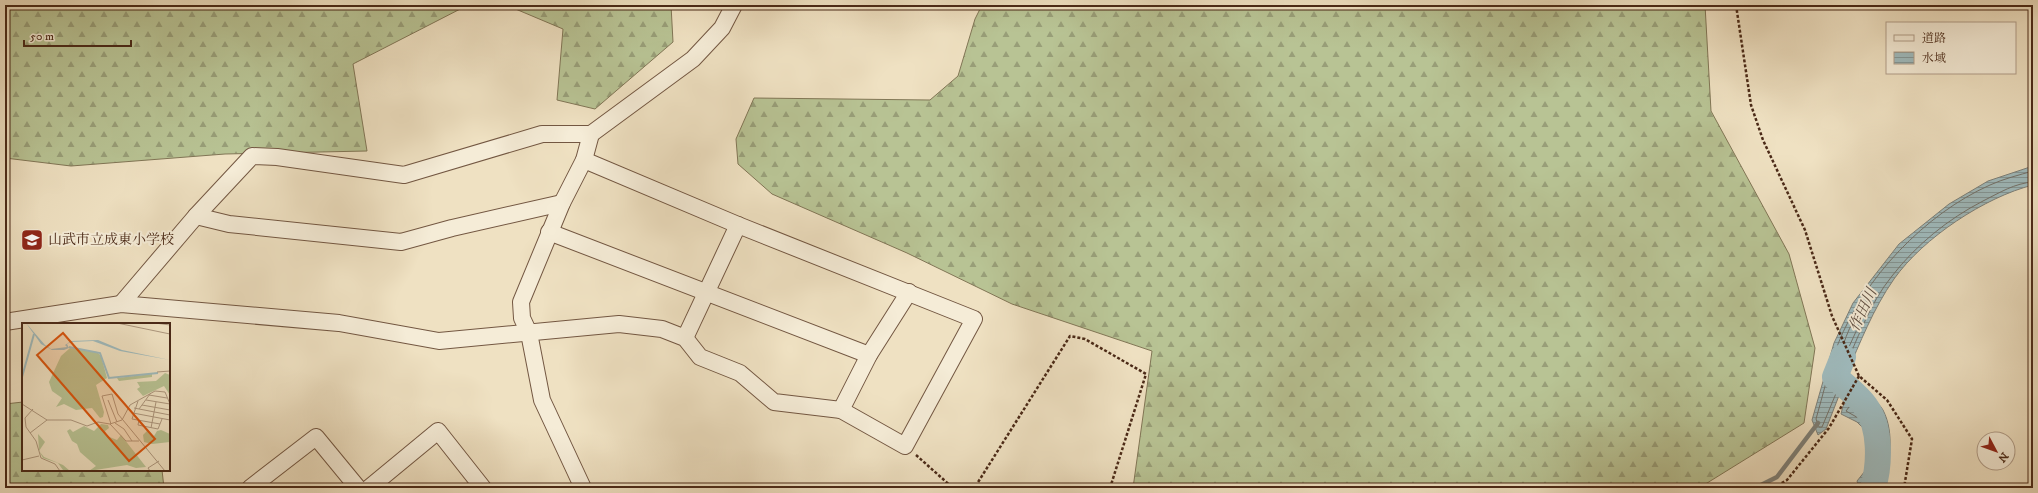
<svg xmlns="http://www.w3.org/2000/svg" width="2038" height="493" font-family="'IM FELL DW Pica','Noto Serif JP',serif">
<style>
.forest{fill:url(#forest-firs);stroke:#817656}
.water{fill:url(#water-rules);stroke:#7d817b}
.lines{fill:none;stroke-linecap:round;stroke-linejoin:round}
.shore{stroke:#74726a;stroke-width:1}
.stream{stroke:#7d817b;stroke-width:4.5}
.river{stroke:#9fbbbe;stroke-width:26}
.minor-casing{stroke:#735742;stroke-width:18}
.path{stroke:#4a2917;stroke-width:2.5;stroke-dasharray:3 2;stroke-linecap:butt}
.minor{stroke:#f5ecd7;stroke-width:16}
.labels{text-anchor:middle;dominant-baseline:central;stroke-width:4;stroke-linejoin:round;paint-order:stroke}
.poi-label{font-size:14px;fill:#4a2917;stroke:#f5ecd7;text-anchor:start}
.water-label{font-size:15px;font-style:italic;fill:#5f4e41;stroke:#f5ecd7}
.inset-river{fill:none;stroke:#9fbbbe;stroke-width:2}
.inset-road{fill:none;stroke:#ad977e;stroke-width:1}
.view{fill:#d8540d;fill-opacity:0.15;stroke:#d8540d;stroke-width:2}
.inset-edge{fill:none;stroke:#4a2917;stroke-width:2}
</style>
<defs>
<pattern id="forest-firs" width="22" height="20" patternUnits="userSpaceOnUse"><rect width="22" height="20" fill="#b8c394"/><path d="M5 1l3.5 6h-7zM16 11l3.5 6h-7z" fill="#989e78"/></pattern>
<pattern id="water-rules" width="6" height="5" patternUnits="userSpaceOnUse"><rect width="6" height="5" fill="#9fbbbe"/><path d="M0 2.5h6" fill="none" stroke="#849899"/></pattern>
</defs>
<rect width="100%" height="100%" fill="#efe1c2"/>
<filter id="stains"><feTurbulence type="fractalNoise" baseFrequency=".005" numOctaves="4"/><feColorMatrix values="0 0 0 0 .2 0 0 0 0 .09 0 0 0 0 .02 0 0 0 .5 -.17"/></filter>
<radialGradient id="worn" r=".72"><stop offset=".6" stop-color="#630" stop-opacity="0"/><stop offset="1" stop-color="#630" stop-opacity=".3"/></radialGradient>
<g class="forest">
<path d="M 5,5 L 468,5 L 353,64 L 367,151 L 225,154 L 71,166 L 5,158 Z"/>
<path d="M 506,5 L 671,5 L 673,42 L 595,109 L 557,100 L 563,29 Z"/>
<path d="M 982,5 L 1705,5 L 1711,111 L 1789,254 L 1815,348 L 1804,423 L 1699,488 L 1133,488 L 1152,351 L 1012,304 L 907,253 L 772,194 L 738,164 L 736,139 L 754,98 L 930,100 L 958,76 L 975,19 Z"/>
<path d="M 23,402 L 23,470 L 162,470 L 164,488 L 103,483 L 91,488 L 5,488 L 5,404 Z"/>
</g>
<g class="water">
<path d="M 2033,166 L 2033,185 C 1985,197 1923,238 1894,279 C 1873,309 1860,343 1846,375 L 1851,379 L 1840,393 L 1826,429 L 1818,435 L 1812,420 L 1834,343 L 1853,303 L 1899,244 L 1949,204 L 1988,181 Z"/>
<path d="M 1858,387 C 1865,393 1878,401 1883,410 C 1895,433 1890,465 1881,488 L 1859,488 L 1857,481 L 1865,471 L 1869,443 L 1867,432 L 1857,422 L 1841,414 L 1843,406 Z"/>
</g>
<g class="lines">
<g class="shore">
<path d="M 2033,171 C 2019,175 2003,179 1990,185 C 1925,214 1864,278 1838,344 C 1829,368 1823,395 1816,419 L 1819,427 L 1822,427 L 1837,391 L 1844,381 L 1842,373 C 1857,341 1869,304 1892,276 C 1916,245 1948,219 1983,201 C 1999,193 2015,183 2033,182"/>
<path d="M 1866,301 L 1868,301 L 1869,303 L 1843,360 L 1840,361 L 1839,359 C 1844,340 1853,316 1866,301 Z"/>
<path d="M 1858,401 L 1875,414 L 1877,426 L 1874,426 L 1863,415 L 1853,410 Z"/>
<path d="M 1863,488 L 1862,482 L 1869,472 L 1873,443 L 1871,431 L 1860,419 L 1846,411 L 1859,394 C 1888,411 1889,440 1883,470 C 1881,476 1878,482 1877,488"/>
</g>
<path class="stream" d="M 1755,488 L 1777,477 L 1818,423"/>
<path class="river" d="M 1843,357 L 1835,377 C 1845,386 1859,396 1866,407 C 1881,428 1880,464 1873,488"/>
<g class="minor-casing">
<g id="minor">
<path d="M 196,216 L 229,224 L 401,242 L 452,228 L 562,203"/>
<path d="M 549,232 L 869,355"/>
<path d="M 121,304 L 196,216 L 252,156 L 277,157 L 404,175 L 542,134 L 591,134 L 693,59 L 722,28 L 734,5"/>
<path d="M 5,322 L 121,304 L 339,323 L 439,341 L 619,324 L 662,329 L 685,338 L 700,357 L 740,373 L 774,402 L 841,410 L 905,446 L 974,319 L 738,225 L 584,160"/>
<path d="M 685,338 L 738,225"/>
<path d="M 841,410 L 869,355 L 909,292"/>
<path d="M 250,488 L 316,437 L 358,488"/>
<path d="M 369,488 L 438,431 L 483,488"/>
<path d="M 583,488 L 542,400 L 529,333 L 522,318 L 521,302 L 562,203 L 584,160 L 591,134"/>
</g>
</g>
<g class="path">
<path d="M 1736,5 L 1751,105 L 1763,140 L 1805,230 L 1832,316 L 1859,376 L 1887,400 L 1912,439 L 1904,488"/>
<path d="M 916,455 L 953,488"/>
<path d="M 971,488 L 975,487 L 1070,336 L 1085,339 L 1146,374 L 1110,488"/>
<path d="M 1773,488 L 1787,480 L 1829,428 L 1859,376"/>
</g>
<use href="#minor" class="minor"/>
</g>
<defs>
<g id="school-square" transform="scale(1.15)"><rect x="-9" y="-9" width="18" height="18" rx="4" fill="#8f2418" stroke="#f5ecd7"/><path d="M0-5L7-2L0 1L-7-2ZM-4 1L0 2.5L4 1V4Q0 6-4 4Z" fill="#fff"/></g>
</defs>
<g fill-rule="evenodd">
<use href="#school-square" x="32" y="240"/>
</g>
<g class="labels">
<g class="poi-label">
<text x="48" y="240">山武市立成東小学校</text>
</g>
<g class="water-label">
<text transform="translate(1863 310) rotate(-65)">作田川</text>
</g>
</g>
<g transform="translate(22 323)">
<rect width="148" height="148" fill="#efe1c2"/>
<path d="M 48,25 L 75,29 L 79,33 L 85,55 L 74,62 L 82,89 L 81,94 L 78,95 L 70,85 L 54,87 L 42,81 L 34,84 L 40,75 L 30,68 L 27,59 L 39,33 ZM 143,50 L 148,52 L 148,72 L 142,63 L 121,73 L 115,66 L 118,64 L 115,59 L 134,58 ZM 130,51 L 130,54 L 97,58 L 95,55 ZM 79,101 L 86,102 L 87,105 L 83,108 L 85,113 L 95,117 L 99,112 L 124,144 L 114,145 L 105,142 L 67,148 L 74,143 L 58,129 L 55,121 L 50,118 L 45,108 L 48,106 L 51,109 L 62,103 L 72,108 ZM 139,107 L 148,111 L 148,119 L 130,121 L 122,119 L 121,112 L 125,108 L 132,113 L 135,108 ZM 16,111 L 23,119 L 17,128 L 22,134 L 41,142 L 48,148 L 41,147 L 36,140 L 21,135 L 17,128 Z" fill="#b8c394"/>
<path d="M 4,0 L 23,22 L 29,26 L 45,24 L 43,22 L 49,18 L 76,17 L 100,27 L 148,37 L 98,28 L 71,18 L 49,19 L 45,21 L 47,25 L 42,27 L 30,27 L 19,21 Z" fill="#9fbbbe"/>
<path class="inset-river" d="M 47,24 L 78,30 L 87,55 L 136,50M 0,54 L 12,11"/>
<path class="inset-road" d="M 95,0 L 148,11M 133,0 L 148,2M 135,49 L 148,48M 127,72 L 145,75M 86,77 L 95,99M 124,77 L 148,81M 116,78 L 110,96 L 138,101M 0,81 L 25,97M 120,82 L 148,87M 112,85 L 148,92M 11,86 L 3,95 L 4,104 L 14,118 L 19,135 L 33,141 L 38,148M 117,86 L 128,71M 111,90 L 148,97M 117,97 L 116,102 L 136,106 L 140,96M 93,100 L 102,106 L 110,118M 88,101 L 100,97 L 108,82 L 133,68 L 143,69 L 148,81M 89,101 L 80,73 L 90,71 L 96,91 L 143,148M 129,105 L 134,79M 8,110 L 25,97 L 49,97 L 65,103 L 76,99 L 88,101 L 104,118 L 117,118M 0,137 L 17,133M 128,148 L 126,145 L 137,138"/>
<path class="view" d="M 41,10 L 133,116 L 107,138 L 15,32 Z"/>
<rect width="148" height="148" class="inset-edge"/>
</g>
<rect width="2038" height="493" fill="none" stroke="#efe1c2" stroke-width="20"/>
<rect x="6" y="6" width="2026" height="481" fill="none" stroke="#4a2917" stroke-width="2"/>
<rect x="10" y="10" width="2018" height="473" fill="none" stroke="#4a2917"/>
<rect x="1886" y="22" width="130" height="52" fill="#f5ecd7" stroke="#b19e8a"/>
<rect x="1894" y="35" width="20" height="6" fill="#f5ecd7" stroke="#b19e8a"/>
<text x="1922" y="42" font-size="12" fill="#4a2917">道路</text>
<rect x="1894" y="52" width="20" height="12" fill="url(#water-rules)" stroke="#b19e8a"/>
<text x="1922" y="62" font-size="12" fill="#4a2917">水域</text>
<g transform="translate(1996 451) rotate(131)"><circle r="19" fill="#f5ecd7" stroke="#b19e8a"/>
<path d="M0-3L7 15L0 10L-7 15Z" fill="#8f2418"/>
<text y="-6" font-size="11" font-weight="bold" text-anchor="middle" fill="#4a2917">N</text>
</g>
<path d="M24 40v6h107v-6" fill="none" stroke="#4a2917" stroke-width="2"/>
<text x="30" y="40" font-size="12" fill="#4a2917" stroke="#f5ecd7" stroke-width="3" paint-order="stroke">50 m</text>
<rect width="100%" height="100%" filter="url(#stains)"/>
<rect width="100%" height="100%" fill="url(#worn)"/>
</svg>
